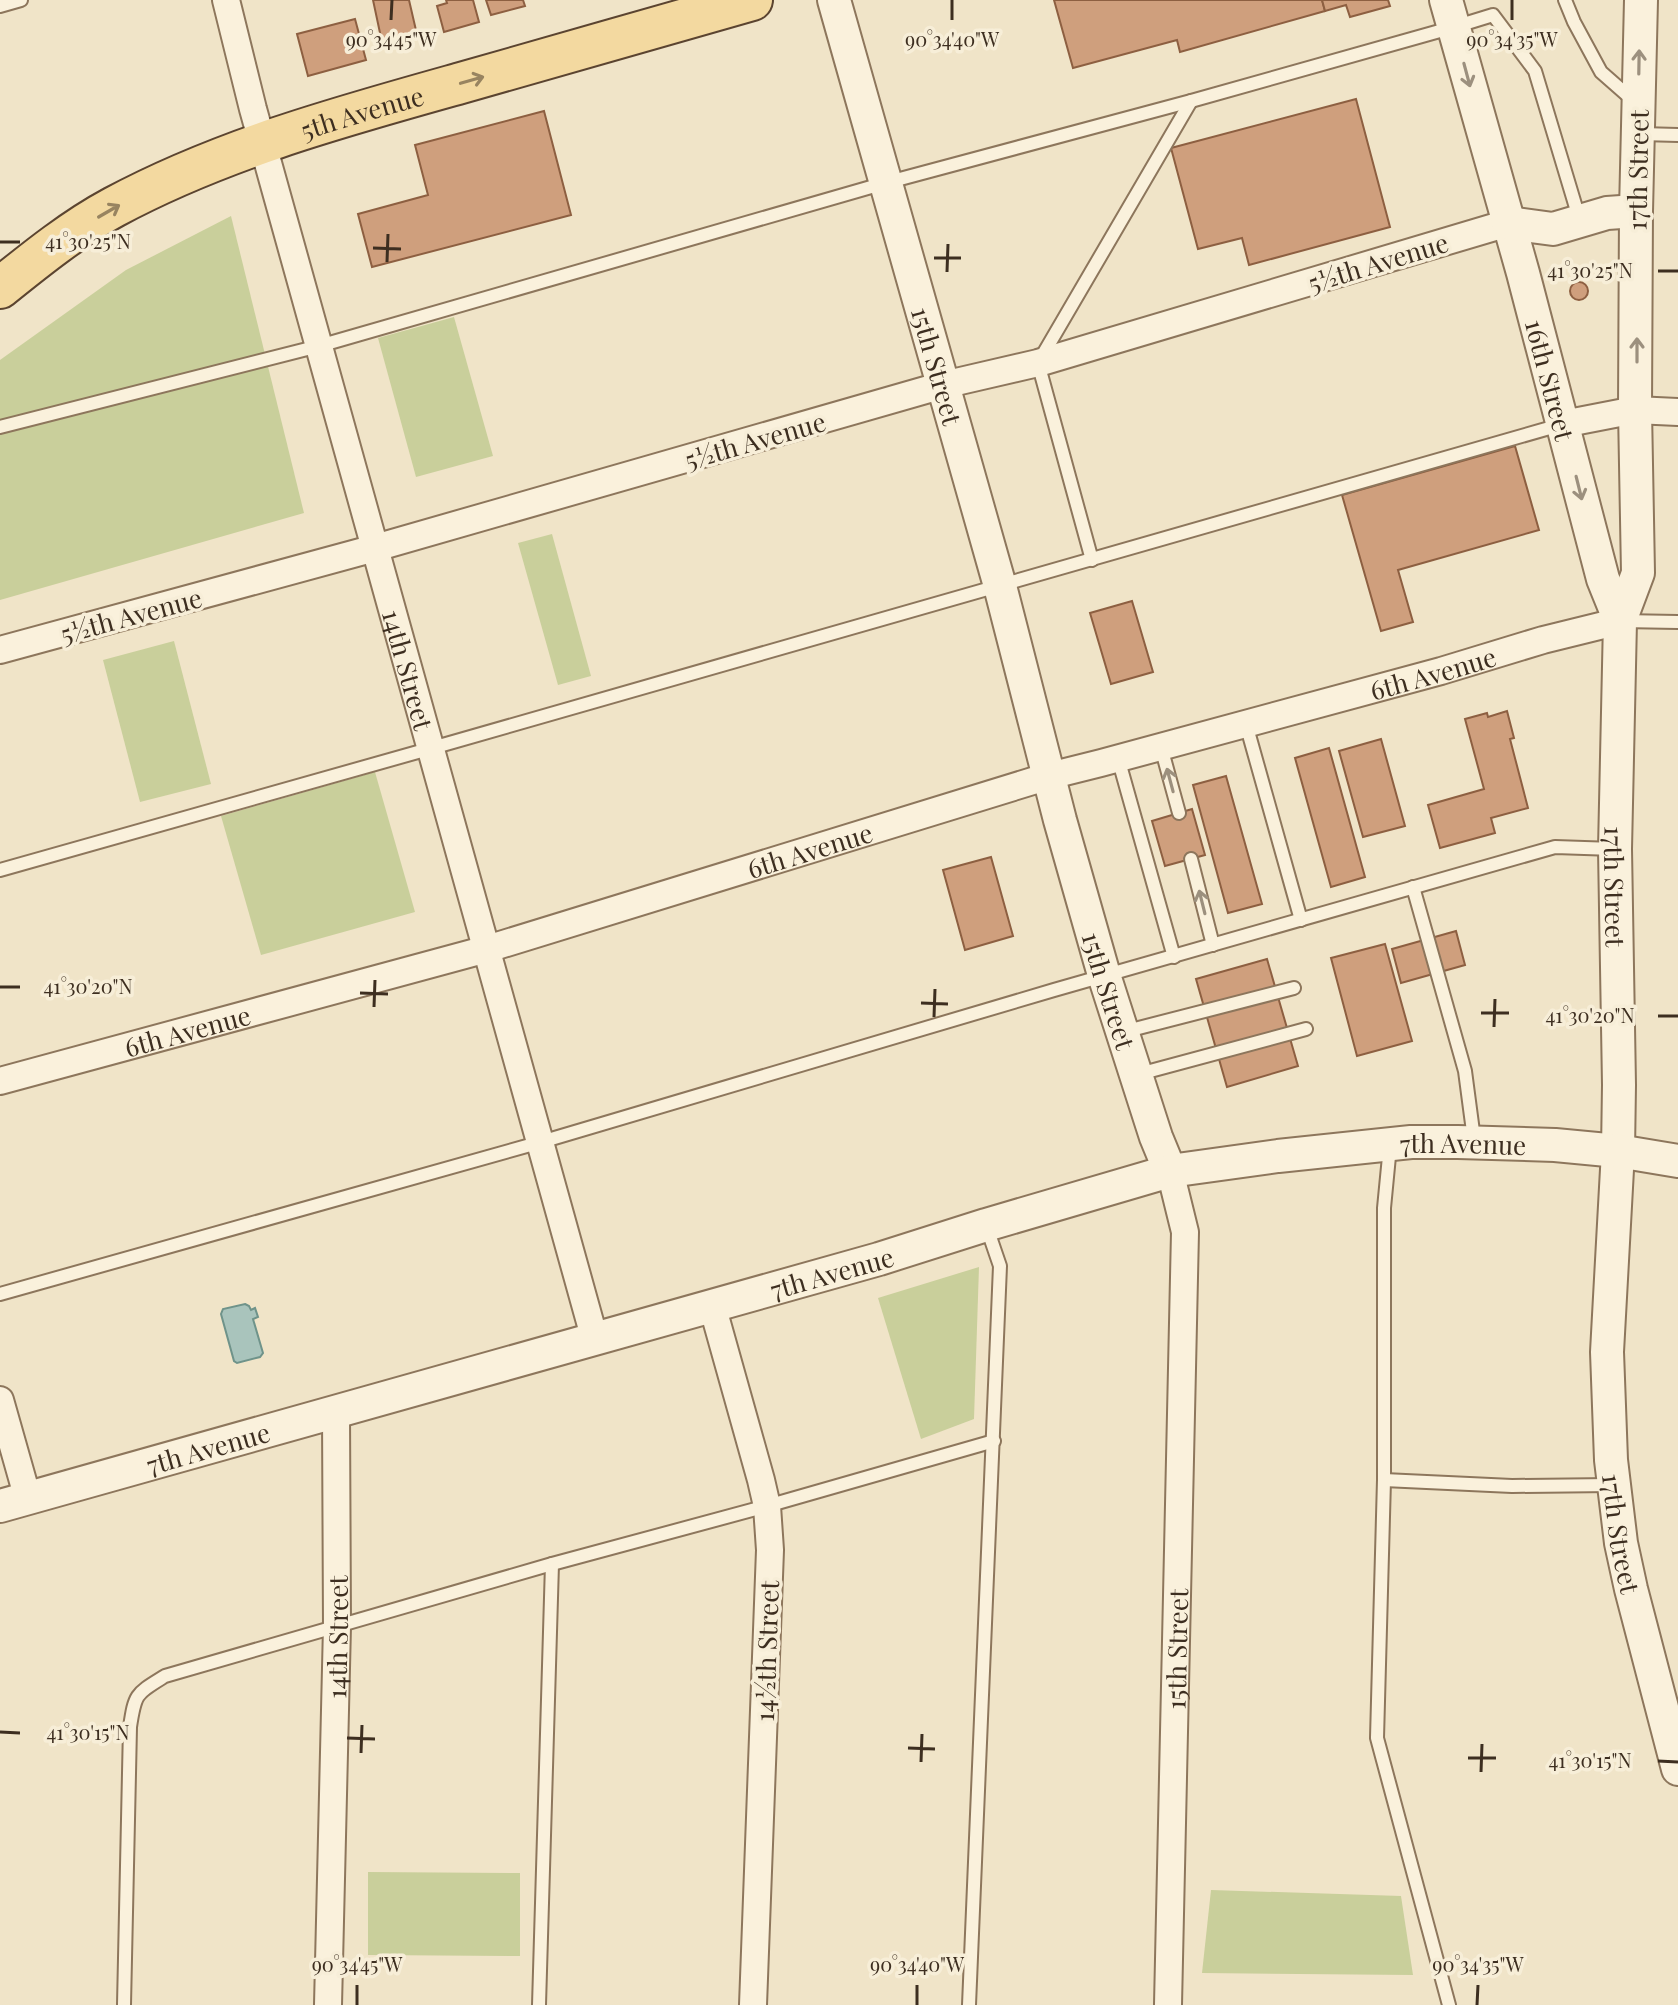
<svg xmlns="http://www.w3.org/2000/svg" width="1678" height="2005" font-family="'Playfair Display',serif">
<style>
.green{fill:#c9cf9b}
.water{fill:#a9c4bc;stroke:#6f938a;stroke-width:2}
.building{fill:#cf9f7d;stroke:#8d5f41;stroke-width:2}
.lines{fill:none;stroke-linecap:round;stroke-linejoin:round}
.service-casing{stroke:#8d765c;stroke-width:16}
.minor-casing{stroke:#8d765c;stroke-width:30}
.tertiary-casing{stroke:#8d765c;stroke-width:36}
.primary-casing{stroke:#5b4430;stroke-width:44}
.service{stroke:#faf1dc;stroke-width:12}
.minor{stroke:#faf1dc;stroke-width:26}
.tertiary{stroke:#faf1dc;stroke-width:32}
.primary{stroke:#f3d9a0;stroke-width:40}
.oneway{stroke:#9c907e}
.oneway2{stroke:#988460}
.ticks{fill:none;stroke:#3d2e20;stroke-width:3}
.labels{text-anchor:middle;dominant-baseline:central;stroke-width:7;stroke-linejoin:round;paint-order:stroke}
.street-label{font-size:26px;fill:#3d2e20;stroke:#f7eed8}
.ticks-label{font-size:20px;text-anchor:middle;fill:#3d2e20;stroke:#f7eed8;stroke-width:7;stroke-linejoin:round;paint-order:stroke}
</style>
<rect width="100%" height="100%" fill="#f0e4c8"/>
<g class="green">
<path d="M 231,216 L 304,513 L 0,600 L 0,360 L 126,270 Z"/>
<path d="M 454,317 L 493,456 L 416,477 L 378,338 Z"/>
<path d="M 552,534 L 591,676 L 558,685 L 518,543 Z"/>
<path d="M 174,641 L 211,784 L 140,802 L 103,660 Z"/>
<path d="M 375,772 L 415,912 L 261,955 L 221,816 Z"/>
<path d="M 979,1267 L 974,1419 L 921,1439 L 878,1298 Z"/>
<path d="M 368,1872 L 520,1873 L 520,1956 L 368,1955 Z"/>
<path d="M 1211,1890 L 1401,1896 L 1413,1975 L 1202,1973 Z"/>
</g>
<path class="water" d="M 245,1304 L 249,1306 L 251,1310 L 255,1308 L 258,1317 L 253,1319 L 263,1353 L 260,1357 L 237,1363 L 234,1361 L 221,1314 L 223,1309 Z"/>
<g class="building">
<path d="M 373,0 L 409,0 L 418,39 L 383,47 Z"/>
<path d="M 446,0 L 473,0 L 479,22 L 444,32 L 437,6 L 447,3 Z"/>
<path d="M 486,0 L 523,0 L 525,6 L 491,15 Z"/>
<path d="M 1054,0 L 1322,0 L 1325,11 L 1180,52 L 1177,40 L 1073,68 Z"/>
<path d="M 1322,0 L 1388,0 L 1390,6 L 1350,17 L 1346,5 L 1325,11 Z"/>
<path d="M 355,19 L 366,60 L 308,76 L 297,34 Z"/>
<path d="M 1356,99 L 1390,227 L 1249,265 L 1242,238 L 1198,249 L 1171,148 Z"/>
<path d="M 544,111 L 571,215 L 372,267 L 358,214 L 428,195 L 415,145 Z"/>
<circle cx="1579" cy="291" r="9"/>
<path d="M 1515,446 L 1539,530 L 1398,570 L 1413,622 L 1381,631 L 1342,495 Z"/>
<path d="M 1132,601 L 1153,672 L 1111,684 L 1090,613 Z"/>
<path d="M 1507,711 L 1514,738 L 1510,739 L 1528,808 L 1491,818 L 1495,833 L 1440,848 L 1428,805 L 1484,789 L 1465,719 L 1487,713 L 1488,717 Z"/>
<path d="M 1381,739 L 1405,826 L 1363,837 L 1339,751 Z"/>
<path d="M 1329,748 L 1365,877 L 1331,887 L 1295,758 Z"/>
<path d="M 1226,776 L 1262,904 L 1228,913 L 1193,785 Z"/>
<path d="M 1192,809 L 1205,855 L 1165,866 L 1152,821 Z"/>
<path d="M 991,857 L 1013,936 L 965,950 L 943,870 Z"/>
<path d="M 1456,931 L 1465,965 L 1401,983 L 1392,949 Z"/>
<path d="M 1385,944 L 1412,1041 L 1357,1056 L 1331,958 Z"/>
<path d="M 1267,959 L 1298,1066 L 1227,1087 L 1196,979 Z"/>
</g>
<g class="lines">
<g class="service-casing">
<g id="service">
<path d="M 1565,0 L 1574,22 L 1601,72 L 1634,101"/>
<path d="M 0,6 L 21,0"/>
<path d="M 1641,134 L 1678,135"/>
<path d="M 0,427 L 319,346 L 885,183 L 1191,101 L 1454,27 L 1493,15 L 1535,71 L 1580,221"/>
<path d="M 1092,560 L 1038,363 L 1191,101"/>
<path d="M 1621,621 L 1678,622"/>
<path d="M 1246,724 L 1301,920"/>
<path d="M 1161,747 L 1179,813"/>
<path d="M 1118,758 L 1174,957"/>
<path d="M 1191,859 L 1213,945"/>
<path d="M 0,870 L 432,748 L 1560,425"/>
<path d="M 1413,887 L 1465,1071 L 1474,1139"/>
<path d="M 1123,1032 L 1294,988"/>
<path d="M 1139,1074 L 1306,1029"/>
<path d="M 1390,1146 L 1384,1208 L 1384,1480 L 1377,1738 L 1449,2005"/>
<path d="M 0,1294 L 541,1142 L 1054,990 L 1555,847 L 1614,849"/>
<path d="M 1384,1480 L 1512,1486 L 1612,1485"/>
<path d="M 124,2005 L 130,1727 C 135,1693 136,1694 165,1676 L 552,1564 L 767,1506 L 994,1441"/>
<path d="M 539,2005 L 552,1564"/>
<path d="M 969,2005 L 1000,1266 L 987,1228"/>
</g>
</g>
<g class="minor-casing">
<g id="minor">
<path id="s1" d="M 226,0 L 253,109 L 595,1340"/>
<path d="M 1563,424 L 1635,410 L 1678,412"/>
<path d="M 0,650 L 375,548 L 943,385 L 1038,363 L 1508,223"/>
<path id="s2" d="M 0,1081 L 487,949 L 1049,776 L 1101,763 L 1441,671 L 1543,640 L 1620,621"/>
<path d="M 712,1305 L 761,1480 L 767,1506 L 770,1550 L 753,2005"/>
<path d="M 0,1400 L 28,1499"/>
<path id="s3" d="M 328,2005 L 337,1626 L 336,1413"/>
<path id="s4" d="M 1168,2005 L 1185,1232 L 1170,1171"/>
</g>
</g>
<g class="tertiary-casing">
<g id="tertiary">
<path id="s5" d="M 834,0 L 1000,586 L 1060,820 L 1104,975 L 1156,1137 L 1170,1171"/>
<path id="s6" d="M 1446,0 L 1523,273 L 1603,579 L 1620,621"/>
<path id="s7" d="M 1641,0 L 1636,211 L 1635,410 L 1638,573 L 1620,621 L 1615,849 L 1619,1085 L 1618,1151 L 1607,1352 L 1611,1460 L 1621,1543 L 1631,1589 L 1678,1769"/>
<path d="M 1508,223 L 1553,229 L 1607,213 L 1636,211"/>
<path id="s8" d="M 0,1506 L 879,1259 L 986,1225 L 1170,1171 L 1278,1156 L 1411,1142 L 1458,1142 L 1555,1145 L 1618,1151 L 1678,1161"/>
</g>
</g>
<g class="primary-casing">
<g id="primary">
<path id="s9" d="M 0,288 C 36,259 73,229 114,207 C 222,149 343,116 461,83 C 558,55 655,28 752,0"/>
</g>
</g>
<use href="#service" class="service"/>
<use href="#minor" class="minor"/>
<use href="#tertiary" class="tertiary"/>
<use href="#primary" class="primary"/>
</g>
<defs><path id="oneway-shaft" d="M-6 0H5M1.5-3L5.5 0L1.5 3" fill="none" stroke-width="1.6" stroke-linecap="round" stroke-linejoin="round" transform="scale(2)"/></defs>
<g class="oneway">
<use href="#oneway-shaft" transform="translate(1639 62) rotate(-89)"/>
<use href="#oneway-shaft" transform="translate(1467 75) rotate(75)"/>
<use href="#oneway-shaft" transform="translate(1637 350) rotate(-90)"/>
<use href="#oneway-shaft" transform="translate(1579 488) rotate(76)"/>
<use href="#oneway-shaft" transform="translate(1170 780) rotate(-105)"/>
<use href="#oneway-shaft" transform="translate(1202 902) rotate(-104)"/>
</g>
<g class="oneway2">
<use href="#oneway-shaft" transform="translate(472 80) rotate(-16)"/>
<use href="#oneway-shaft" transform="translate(109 211) rotate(-30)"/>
</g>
<path class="ticks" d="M 391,20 L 392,0M 952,20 L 952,0M 1512,20 L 1512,0M 0,242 L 20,242M 373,248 L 401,249M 934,258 L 961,258M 387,262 L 388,234M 1658,271 L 1678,271M 947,272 L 948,244M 0,987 L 20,987M 360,993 L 388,994M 921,1003 L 948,1004M 374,1007 L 375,980M 1481,1013 L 1509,1013M 1658,1016 L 1678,1016M 934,1017 L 935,989M 1494,1027 L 1495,999M 0,1732 L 20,1733M 347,1738 L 375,1739M 908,1748 L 935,1749M 361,1753 L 362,1725M 1468,1758 L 1496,1758M 1658,1761 L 1678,1762M 921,1762 L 922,1734M 1481,1772 L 1482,1744M 357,2005 L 357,1985M 917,2005 L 917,1985M 1477,2005 L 1478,1985"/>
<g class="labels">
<g class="street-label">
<text stroke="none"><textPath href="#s9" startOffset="406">5th Avenue</textPath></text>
<text transform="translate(1637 170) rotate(-89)">17th Street</text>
<text transform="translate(1378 262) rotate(-17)">5½th Avenue</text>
<text stroke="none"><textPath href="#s5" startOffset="380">15th Street</textPath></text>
<text stroke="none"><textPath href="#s6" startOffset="394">16th Street</textPath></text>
<text transform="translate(755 440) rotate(-16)">5½th Avenue</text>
<text transform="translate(131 615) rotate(-15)">5½th Avenue</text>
<text stroke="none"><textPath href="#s1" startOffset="694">14th Street</textPath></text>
<text stroke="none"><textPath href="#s2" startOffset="1490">6th Avenue</textPath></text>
<text stroke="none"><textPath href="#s2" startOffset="842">6th Avenue</textPath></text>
<text stroke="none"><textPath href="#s7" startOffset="890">17th Street</textPath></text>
<text stroke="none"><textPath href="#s5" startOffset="1028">15th Street</textPath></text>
<text stroke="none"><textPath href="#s2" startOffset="194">6th Avenue</textPath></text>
<text stroke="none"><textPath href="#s8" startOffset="1512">7th Avenue</textPath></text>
<text stroke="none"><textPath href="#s8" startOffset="864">7th Avenue</textPath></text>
<text stroke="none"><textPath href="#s8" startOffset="216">7th Avenue</textPath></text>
<text stroke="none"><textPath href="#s7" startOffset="1538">17th Street</textPath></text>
<text stroke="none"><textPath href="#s3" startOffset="368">14th Street</textPath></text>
<text stroke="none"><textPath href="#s4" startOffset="356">15th Street</textPath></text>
<text transform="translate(766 1651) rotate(-88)">14½th Street</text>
</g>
</g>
<g class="ticks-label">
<text x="391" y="47">90°34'45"W</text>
<text x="952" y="47">90°34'40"W</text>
<text x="1512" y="47">90°34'35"W</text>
<text x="88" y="249">41°30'25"N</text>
<text x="1590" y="278">41°30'25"N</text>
<text x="88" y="994">41°30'20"N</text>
<text x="1590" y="1023">41°30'20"N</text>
<text x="88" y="1740">41°30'15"N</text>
<text x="1590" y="1768">41°30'15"N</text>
<text x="357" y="1972">90°34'45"W</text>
<text x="917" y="1972">90°34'40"W</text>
<text x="1478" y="1972">90°34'35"W</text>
</g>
</svg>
